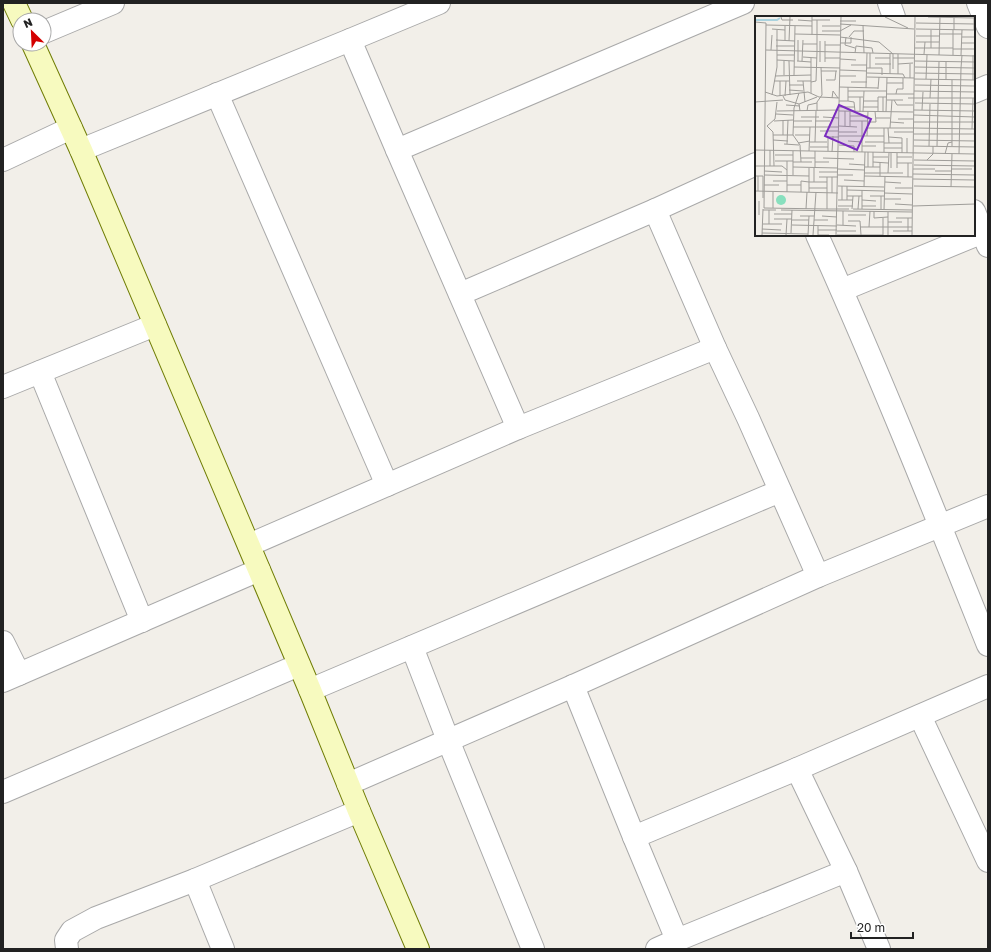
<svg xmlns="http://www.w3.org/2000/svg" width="991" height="952" font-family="'Golos Text',sans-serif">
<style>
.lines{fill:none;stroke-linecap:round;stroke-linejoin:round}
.street-casing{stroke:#a9a9a9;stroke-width:24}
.secondary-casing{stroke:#707d05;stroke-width:24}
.street{stroke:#fff;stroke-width:22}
.secondary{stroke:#f7fabf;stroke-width:22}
.inset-river{fill:none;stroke:#aad3df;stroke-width:2}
.inset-road{fill:none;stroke:#9f9d99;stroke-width:1}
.view{fill:#7b2cbf;fill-opacity:0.15;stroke:#7b2cbf;stroke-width:2}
.inset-edge{fill:none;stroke:#222;stroke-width:2}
</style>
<rect width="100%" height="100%" fill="#f2efe9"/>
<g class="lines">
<g class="street-casing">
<g id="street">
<path d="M 889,3 L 894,17"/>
<path d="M 978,3 L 988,27"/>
<path d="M 44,32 L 113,3"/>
<path d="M 350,40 L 397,150 L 518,428"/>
<path d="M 974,92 L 988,86"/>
<path d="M 217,94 L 387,485"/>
<path d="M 81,150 L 350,40 L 439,3"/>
<path d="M 397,150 L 743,3"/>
<path d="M 3,160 L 71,128"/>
<path d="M 655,210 L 715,348 L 748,418 L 818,576"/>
<path d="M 974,211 L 988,246"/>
<path d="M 817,235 C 878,370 933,508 988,645"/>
<path d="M 842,290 L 983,232"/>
<path d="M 460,294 L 655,210 L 756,164"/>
<path d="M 40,372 L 142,621"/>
<path d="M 3,387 L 155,325"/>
<path d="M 249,545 L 518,428 L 715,348"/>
<path d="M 3,642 L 19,674"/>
<path d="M 412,647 L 448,740 L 533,949"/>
<path d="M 3,681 L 259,570"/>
<path d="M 573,686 L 634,837 L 677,940"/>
<path d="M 310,690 L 780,491"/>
<path d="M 920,716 L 988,861"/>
<path d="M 797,769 L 846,871"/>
<path d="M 348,784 L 573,686 L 818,576 L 988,506"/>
<path d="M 3,792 L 299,665"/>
<path d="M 634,837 L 797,769 L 988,686"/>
<path d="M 195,880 L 223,949"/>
<path d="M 67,949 L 66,940 L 72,931 L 96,918 L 195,880 L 359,811"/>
<path d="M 657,949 L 677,940 L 846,871 L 879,949"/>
</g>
</g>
<g class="secondary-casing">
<g id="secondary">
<path d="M 14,3 L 22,20"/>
<path d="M 33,44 L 81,150 L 310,690 L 359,811 L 418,949"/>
</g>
</g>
<use href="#street" class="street"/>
<use href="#secondary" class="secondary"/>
</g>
<g transform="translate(755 16)">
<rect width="220" height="220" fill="#f2efe9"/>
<path d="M21 184a5 5 0 1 1 10 0a5 5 0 1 1-10 0Z" fill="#88e0be"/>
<path class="inset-river" d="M 0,4 L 22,4 L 25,2"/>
<path class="inset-road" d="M 26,1 L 27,4 L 38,4M 130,1 L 153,12M 173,1 L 220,2M 43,4 L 57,5M 57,4 L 75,4M 85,5 L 101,5M 0,6 L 11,7 L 9,192 L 72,193M 161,7 L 220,8M 85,8 L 159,13M 11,9 L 57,10M 108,9 L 109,37M 67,10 L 85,10M 17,13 L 30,14M 161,13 L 220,14M 199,14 L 199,1M 219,14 L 219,1M 67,15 L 85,15M 85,15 L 96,9M 40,18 L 85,19M 184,18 L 207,18M 57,19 L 57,1M 62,19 L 62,4M 161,20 L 184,20M 85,21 L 124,26 L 138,38 L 138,53M 91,21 L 90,29 L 100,32M 94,21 L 99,15 L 109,15M 207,21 L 220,21M 21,24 L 40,25M 30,24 L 30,10M 34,25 L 35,1M 161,26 L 184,26M 85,27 L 96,27 L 96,21M 206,27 L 220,27M 48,28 L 62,28M 70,29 L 85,29M 21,30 L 39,30M 160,32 L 184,32M 176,32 L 176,14M 184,32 L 198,32M 198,33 L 220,33M 11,34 L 220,40M 16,34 L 17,19M 62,36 L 62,19M 100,37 L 101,30 L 117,32 L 118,37M 143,38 L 143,58M 169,38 L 170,26M 22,39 L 39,39M 184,39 L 185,1M 198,39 L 198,14M 206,39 L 207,14M 48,41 L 62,42M 70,42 L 85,42M 120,42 L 135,42M 138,42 L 159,42M 85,43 L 101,44M 22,44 L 39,45M 34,45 L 35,79M 42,45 L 56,46M 43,45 L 43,24M 47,45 L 48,24M 160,45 L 220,46M 65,46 L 65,25M 70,46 L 70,25M 120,48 L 136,48M 143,48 L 158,47M 96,49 L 112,49M 39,51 L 85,52M 160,51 L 220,52M 112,52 L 127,52 L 127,59M 115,52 L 115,37M 206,52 L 207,39M 85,54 L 112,55M 66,55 L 82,55M 112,57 L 148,58 L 150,62M 160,57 L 220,58M 135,58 L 135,38M 29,59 L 29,45M 39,59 L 40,10M 20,60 L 56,59M 85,60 L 101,60M 112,61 L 159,62M 155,62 L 155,48M 159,63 L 220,64M 171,63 L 172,39M 71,64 L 80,64 L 81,55M 191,64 L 191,46M 218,64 L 218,39M 19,65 L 34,65M 42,65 L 56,65M 48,65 L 50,86M 56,66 L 61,65 L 62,36M 96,66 L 112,66M 132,67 L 148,67M 34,69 L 48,69M 160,69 L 220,70M 84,71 L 123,72M 111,72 L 112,37M 123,73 L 124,61M 34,74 L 48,75M 93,75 L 132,75M 159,75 L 220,76M 10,76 L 22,80 L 53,76 L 64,81 L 84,82M 44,77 L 39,92 L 38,119 L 45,129 L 46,146M 56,77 L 56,42M 132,78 L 159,78M 141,78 L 142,73 L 148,73 L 148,62M 17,79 L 22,51 L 22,14M 25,80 L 25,65M 28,80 L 30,84 L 44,88 L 45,95M 30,80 L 31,65M 93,81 L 108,81M 128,81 L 128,96M 77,82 L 78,75 L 83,82M 153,82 L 220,82M 175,82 L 176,63M 132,84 L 148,84M 139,84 L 142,89 L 158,89M 84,85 L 93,85 L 93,71M 93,85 L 99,86 L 100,95M 108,85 L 123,85M 0,86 L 28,84M 160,87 L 220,88M 44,88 L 62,81M 31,89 L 45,90M 84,91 L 100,91M 108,91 L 123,91M 159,94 L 220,95M 167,94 L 168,76M 22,95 L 84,94M 52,95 L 53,89 L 62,87M 62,95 L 62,86 L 67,79 L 66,51M 84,95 L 158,96M 123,95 L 123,81 L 132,81M 105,96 L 105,81M 108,96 L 109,75M 131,96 L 132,61M 21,98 L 38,99M 159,99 L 220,101M 95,100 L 113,100M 46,101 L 64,101M 68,101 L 84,102M 121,102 L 135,102M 143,103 L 158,103M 19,105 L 38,104M 38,105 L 57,105M 60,105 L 75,105M 95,105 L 113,105M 113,106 L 121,106 L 120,95M 135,106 L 149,107M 159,106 L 220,106M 12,110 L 18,116 L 19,150M 12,110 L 20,103 L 22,86M 84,110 L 102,111M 90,110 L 90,95M 95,110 L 95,95M 38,111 L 84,111M 113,112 L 158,112M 133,112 L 134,127M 135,112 L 137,84M 159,112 L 220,113M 217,113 L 218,82M 65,115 L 84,115M 84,116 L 102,116M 139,116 L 158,116M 159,118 L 220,118M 18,119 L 38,119M 28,119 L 28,104M 40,119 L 55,119M 84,120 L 129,120M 112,120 L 113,95M 134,121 L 147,122 L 147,137M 18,124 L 33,125M 159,124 L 220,125M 93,125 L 107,126M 55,126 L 72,126M 60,126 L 61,95M 110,126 L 129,126M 43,127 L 55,125M 129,127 L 147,127M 29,128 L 44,129M 32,128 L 33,104M 84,129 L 99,130 L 99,136M 107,130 L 121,130M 159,130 L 220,131M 174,130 L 175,88M 182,130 L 184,46M 197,130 L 197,64M 55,131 L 73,131M 129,132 L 147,132M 0,134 L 220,138M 54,135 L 55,111M 60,135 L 60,152M 73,135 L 73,121 L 84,121M 77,136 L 78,120M 107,136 L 107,105M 129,136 L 129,112M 142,137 L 142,152M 152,137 L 152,122M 190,138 L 193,127 L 197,126M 204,138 L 206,52M 20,139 L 38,139M 118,141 L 133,141M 142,141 L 157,141M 46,142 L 60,142M 68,142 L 99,143M 159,144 L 220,145M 172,144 L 178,138 L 178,130M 20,145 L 38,145M 38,146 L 57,146M 60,146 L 74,146M 118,146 L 133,147M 142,147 L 157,147M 94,148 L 110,149M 159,149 L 220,150M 0,150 L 27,150 L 32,154M 15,150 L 15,134M 38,151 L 83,152M 110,151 L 125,151M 113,151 L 113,136M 118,151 L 118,136M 54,152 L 54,176M 136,152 L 136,137M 83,153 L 109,154M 158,153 L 180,153M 196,153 L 217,153M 9,155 L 27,156M 180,155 L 196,155M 64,156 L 83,156M 109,157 L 148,157M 133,157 L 134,137M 158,158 L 220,159M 9,159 L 54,160M 38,159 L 38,135M 83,159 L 98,159M 0,160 L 8,160 L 8,182M 109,160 L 157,161M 125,160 L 125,147M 64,161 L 83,161M 72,161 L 72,193 L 94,193M 153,161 L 153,147M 158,163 L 220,164M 89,164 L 109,165M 18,165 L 32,165M 54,166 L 72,166M 59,166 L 59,152M 130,166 L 146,167M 9,169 L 24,169M 32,169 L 46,169M 83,170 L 129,171M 159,170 L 220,171M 109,171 L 110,136M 196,171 L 197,138M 54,172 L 72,172M 140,172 L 157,172M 92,174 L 129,175M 0,175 L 83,177M 3,175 L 3,160M 18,176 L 18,192M 32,176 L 32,145M 46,176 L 46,165 L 54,166M 77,177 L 77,161M 129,177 L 157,178M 92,180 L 107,180M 115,180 L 129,180M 129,183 L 146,183M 83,184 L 98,184M 87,184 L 87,170M 92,184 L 92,170M 107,184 L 121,185M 140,188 L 157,189M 83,190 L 98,190M 107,190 L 121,190M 158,190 L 220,188M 51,193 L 52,176M 97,193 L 98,180M 98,193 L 157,194M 103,193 L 104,180M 107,193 L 107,174M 8,194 L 21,194M 26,194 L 157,196M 126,194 L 126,180M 129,194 L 130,160M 119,195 L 119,202 L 133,201M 19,198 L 37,198M 4,199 L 4,185M 93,199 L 111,199M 45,200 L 59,200M 67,200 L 82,201M 141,202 L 157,202M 153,202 L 153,215M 19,203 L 37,203M 37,204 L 54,204M 59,204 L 73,204M 93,205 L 105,205 L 106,219M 133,206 L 147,206M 8,208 L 27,208M 14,208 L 14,194M 37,209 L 82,210M 82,209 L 101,210M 88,209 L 88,195M 63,210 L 63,219 L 74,219M 105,211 L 157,211M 114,211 L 115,195M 7,213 L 26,214M 63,214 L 82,214M 82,215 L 101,215M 138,215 L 157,215M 7,217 L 53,218M 36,217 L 37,194M 7,219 L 8,193M 31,219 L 32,203M 53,219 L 54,200M 58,219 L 61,176M 81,219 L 86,1M 82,219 L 128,219M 128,219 L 128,202M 133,219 L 133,196M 157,219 L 160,1"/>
<path class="view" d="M 84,89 L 116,103 L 102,134 L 70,120 Z"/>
<rect width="220" height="220" class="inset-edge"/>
</g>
<rect width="991" height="952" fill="none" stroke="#222222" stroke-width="8"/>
<g transform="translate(32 32) rotate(336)"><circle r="19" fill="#ffffff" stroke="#a7a7a7"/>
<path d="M0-3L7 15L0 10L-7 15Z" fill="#d40000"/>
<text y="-6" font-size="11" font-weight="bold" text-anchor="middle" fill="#222222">N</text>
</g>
<path d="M851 932v6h62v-6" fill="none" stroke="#222222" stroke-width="2"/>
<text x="857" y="932" font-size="12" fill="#222222" stroke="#ffffff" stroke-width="3" paint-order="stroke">20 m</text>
</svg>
